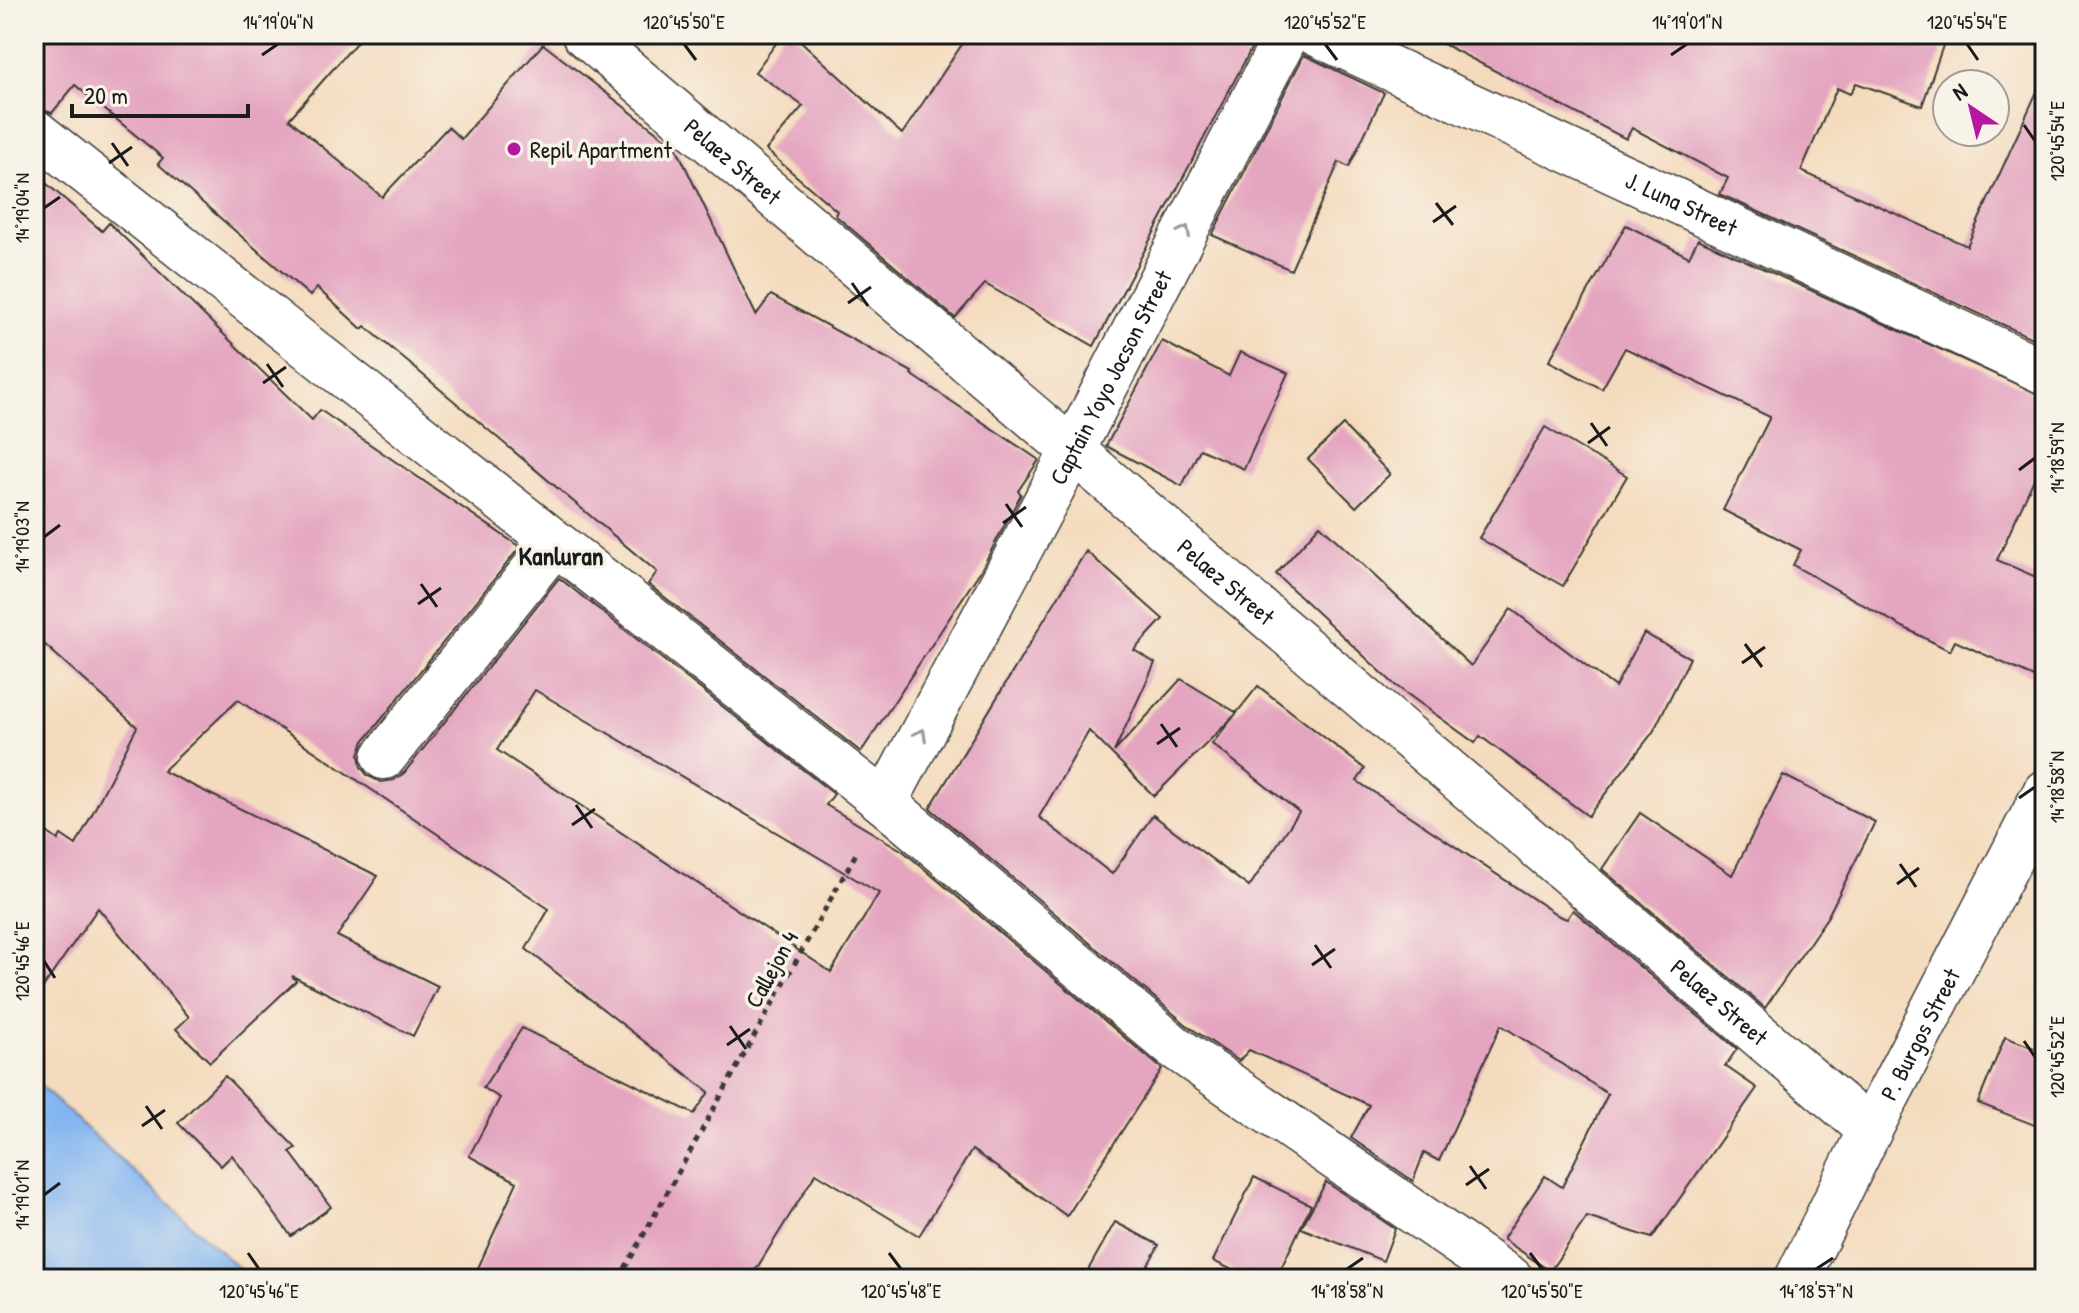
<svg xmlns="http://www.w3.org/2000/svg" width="2079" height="1313" font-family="'Patrick Hand',sans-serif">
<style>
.water{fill:#84b6f1;stroke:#506986;stroke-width:2}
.building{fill:#e4a5c0;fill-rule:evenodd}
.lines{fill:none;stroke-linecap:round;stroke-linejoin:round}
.street-casing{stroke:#3c3934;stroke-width:47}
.secondary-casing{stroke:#3c3934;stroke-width:47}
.path{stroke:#3c3934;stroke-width:5;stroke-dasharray:6 6;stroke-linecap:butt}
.street{stroke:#fff;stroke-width:44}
.secondary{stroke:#fff;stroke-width:44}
.oneway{stroke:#999}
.ticks{fill:none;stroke:#1c1c1c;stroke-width:3}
.poi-dot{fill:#b5179e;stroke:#f7f3e8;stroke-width:3}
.labels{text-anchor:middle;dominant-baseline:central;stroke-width:7;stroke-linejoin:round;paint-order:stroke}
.poi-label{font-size:24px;fill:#1c1c1c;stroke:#f7f3e8;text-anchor:start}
.street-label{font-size:24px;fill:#1c1c1c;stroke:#f7f3e8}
.neighbourhood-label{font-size:26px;font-weight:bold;fill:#1c1c1c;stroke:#f7f3e8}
.neatline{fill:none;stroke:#1c1c1c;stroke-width:3}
.ticks-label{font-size:20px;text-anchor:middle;fill:#1c1c1c}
</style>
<rect width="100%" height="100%" fill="#f7f3e8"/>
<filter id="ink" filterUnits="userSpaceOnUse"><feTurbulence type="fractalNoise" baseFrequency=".0125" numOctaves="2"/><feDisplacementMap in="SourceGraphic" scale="16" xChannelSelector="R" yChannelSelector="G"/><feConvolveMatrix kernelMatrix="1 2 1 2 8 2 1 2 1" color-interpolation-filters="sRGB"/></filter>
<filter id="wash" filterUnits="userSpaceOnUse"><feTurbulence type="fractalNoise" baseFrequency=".006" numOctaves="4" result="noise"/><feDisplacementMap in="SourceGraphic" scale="32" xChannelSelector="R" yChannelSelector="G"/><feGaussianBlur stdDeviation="1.8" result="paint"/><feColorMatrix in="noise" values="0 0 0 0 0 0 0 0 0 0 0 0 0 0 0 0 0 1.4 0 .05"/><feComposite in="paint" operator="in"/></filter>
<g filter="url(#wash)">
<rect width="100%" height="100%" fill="#f4dbbe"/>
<path class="water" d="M 34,1080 L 250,1279 L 34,1279 Z"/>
<g id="blocks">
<g class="building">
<path d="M 34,34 L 364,34 L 289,119 L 382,197 L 448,127 L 461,139 L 543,44 L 676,147 L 756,315 L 771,295 L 912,372 L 911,374 L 1039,460 L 1018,491 L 1021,494 L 981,570 L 861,752 L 648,584 L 657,572 L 365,326 L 362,329 L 317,288 L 310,296 L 158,164 L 163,158 L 75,85 L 52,113 L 34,107 Z"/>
<path d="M 783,34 L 793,34 L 902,134 L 969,34 L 1259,34 L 1094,346 L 985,284 L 955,318 L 835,215 L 837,211 L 766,150 L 803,106 L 755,72 Z"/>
<path d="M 1424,34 L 1947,34 L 1922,106 L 1856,83 L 1850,94 L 1837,88 L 1801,171 L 1967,246 L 2045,74 L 2045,344 L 1720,194 L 1728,178 L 1632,128 L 1626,139 Z"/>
<path d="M 1304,55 L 1384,93 L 1349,167 L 1339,162 L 1291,270 L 1212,235 Z"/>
<path d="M 34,173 L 102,231 L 109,223 L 312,420 L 320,410 L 520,547 L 364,741 L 359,754 L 361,767 L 368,776 L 381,782 L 394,780 L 404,773 L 559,578 L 834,794 L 826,805 L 903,851 L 1162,1069 L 1067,1216 L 972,1150 L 919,1236 L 816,1173 L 750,1279 L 473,1279 L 517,1182 L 469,1156 L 500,1098 L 483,1088 L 522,1028 L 694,1114 L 709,1092 L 526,949 L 549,909 L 238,700 L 163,771 L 378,876 L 337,936 L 438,986 L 413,1036 L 292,976 L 296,981 L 210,1062 L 176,1029 L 189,1017 L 98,908 L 34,1000 L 34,823 L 58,840 L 61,835 L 76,845 L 137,727 L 34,635 ZM 535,690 L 879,893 L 831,972 L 497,750 Z"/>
<path d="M 1626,225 L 1689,257 L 1698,239 L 2045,397 L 2045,455 L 1997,560 L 2045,581 L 2045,682 L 1955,641 L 1950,651 L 1903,627 L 1793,565 L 1801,550 L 1723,510 L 1770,417 L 1625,348 L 1602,389 L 1549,361 Z"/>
<path d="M 1162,341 L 1229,376 L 1240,352 L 1288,373 L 1244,469 L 1200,449 L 1182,486 L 1106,446 Z"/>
<path d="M 1343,425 L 1390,474 L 1356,507 L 1308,459 Z"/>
<path d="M 1545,427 L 1627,476 L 1563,586 L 1479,538 Z"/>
<path d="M 1320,525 L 1471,666 L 1511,609 L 1615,687 L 1644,633 L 1690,658 L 1653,732 L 1588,816 L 1480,736 L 1475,743 L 1395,685 L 1276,574 Z"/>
<path d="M 1086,551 L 1163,619 L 1134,650 L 1155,663 L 1114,752 L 1181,679 L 1237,713 L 1154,796 L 1089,731 L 1039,817 L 1112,874 L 1153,815 L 1249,887 L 1299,812 L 1212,744 L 1258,686 L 1365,769 L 1357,781 L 1559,916 L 1567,919 L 1573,910 L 1737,1049 L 1725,1066 L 1757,1088 L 1652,1238 L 1587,1217 L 1550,1271 L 1503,1239 L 1545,1176 L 1562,1187 L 1608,1094 L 1501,1025 L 1439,1161 L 1424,1153 L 1413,1181 L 1351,1138 L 1369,1105 L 1249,1050 L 1239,1061 L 1188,1026 L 930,808 Z"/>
<path d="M 1783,775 L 1875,822 L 1828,916 L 1765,1008 L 1602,869 L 1640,813 L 1732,875 Z"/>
<path d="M 2005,1037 L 2045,1052 L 2045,1129 L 1978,1103 Z"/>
<path d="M 225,1076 L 296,1148 L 290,1152 L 331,1207 L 291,1236 L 232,1155 L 221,1166 L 178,1123 Z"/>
<path d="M 1254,1177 L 1311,1205 L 1276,1279 L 1252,1279 L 1213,1261 Z"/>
<path d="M 1326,1182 L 1395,1229 L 1383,1261 L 1301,1228 Z"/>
<path d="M 1115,1222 L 1159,1245 L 1140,1279 L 1083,1279 Z"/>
</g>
</g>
</g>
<g filter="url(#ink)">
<use href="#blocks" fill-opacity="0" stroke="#3c3934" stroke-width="2"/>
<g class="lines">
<g class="street-casing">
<g id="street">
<path id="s1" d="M 584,34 L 1870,1130"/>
<path id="s2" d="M 1317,34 L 2045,372"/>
<path d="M 384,757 L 555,543"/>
<path d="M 885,803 L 1173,1046 L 1511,1279"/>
<path id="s3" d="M 1797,1279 L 1870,1130 L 2045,792"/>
</g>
</g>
<g class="secondary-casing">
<g id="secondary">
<path id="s4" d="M 34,131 L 885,803 L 1074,448 L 1287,34"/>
</g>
</g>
<path class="path" d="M 619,1279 L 858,850"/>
<use href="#street" class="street"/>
<use href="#secondary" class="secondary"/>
</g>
<defs><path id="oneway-chevron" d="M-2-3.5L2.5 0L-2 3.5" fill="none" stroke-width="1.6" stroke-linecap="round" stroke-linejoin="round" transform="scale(2)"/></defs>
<g class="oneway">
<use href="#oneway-chevron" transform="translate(1185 231) rotate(-63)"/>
<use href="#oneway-chevron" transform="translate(921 734) rotate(-62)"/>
</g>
</g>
<path class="ticks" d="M 684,44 L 696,60M 1325,44 L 1337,60M 1967,44 L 1978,60M 262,55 L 278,44M 1671,55 L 1687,44M 2024,125 L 2035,141M 112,143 L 128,166M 109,163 L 132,147M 1436,203 L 1453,225M 44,208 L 60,197M 1433,222 L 1456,206M 852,283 L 868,306M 848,303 L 871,287M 267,364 L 283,387M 263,383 L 286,367M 1591,423 L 1607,446M 1588,443 L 1610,427M 2019,470 L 2035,458M 1006,504 L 1022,527M 1003,523 L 1026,507M 44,537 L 60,525M 421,584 L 437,607M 418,604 L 441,588M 1745,644 L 1762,667M 1742,663 L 1765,647M 1161,724 L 1177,747M 1157,744 L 1180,728M 2019,798 L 2035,787M 576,805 L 592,828M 572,825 L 595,809M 1900,864 L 1916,887M 1897,884 L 1919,868M 1315,945 L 1331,968M 44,961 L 55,978M 1312,965 L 1335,949M 730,1026 L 746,1049M 2024,1041 L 2035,1057M 727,1045 L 750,1029M 146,1106 L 162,1129M 142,1126 L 165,1110M 1470,1166 L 1486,1189M 1466,1185 L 1489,1169M 44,1195 L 60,1183M 248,1253 L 259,1269M 889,1253 L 901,1269M 1530,1253 L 1542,1269M 1347,1269 L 1363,1258M 1816,1269 L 1833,1258"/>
<circle class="poi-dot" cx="514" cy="149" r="8"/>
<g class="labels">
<g class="poi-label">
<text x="530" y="149">Repil Apartment</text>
</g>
<g class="street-label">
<text stroke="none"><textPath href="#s1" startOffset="196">Pelaez Street</textPath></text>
<text stroke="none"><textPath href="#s2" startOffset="402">J. Luna Street</textPath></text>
<text stroke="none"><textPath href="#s4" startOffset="1566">Captain Yoyo Jocson Street</textPath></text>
<text stroke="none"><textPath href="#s1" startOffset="844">Pelaez Street</textPath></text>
<text transform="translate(771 969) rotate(-61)">Callejon 4</text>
<text stroke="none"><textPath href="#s1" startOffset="1492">Pelaez Street</textPath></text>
<text stroke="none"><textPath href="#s3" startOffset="274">P. Burgos Street</textPath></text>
</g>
<g class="neighbourhood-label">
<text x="561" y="555">Kanluran</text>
</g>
</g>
<rect width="2079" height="1313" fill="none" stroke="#f7f3e8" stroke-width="88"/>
<g transform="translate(1971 108) rotate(325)"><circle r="38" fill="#f7f3e8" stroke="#9f9d96" stroke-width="2"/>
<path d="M0-6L14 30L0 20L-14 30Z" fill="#b5179e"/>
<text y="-12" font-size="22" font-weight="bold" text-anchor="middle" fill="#1c1c1c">N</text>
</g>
<path d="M72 104v12h176v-12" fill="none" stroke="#1c1c1c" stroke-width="4"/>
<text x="84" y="104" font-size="24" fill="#1c1c1c" stroke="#f7f3e8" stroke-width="6" paint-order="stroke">20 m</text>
<rect x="44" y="44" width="1991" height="1225" class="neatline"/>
<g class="ticks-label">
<text x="278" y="29">14°19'04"N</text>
<text x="684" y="29">120°45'50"E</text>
<text x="1325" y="29">120°45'52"E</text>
<text x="1687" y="29">14°19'01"N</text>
<text x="1967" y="29">120°45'54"E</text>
<text transform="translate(2057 141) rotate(-90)" y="7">120°45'54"E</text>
<text transform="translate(22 208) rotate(-90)" y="7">14°19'04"N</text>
<text transform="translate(2057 458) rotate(-90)" y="7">14°18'59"N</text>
<text transform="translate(22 537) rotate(-90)" y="7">14°19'03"N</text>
<text transform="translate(2057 787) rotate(-90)" y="7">14°18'58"N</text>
<text transform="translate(22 961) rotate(-90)" y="7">120°45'46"E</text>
<text transform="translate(2057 1057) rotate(-90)" y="7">120°45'52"E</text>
<text transform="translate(22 1195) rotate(-90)" y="7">14°19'01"N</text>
<text x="259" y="1298">120°45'46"E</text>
<text x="901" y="1298">120°45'48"E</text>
<text x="1347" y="1298">14°18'58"N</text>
<text x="1542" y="1298">120°45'50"E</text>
<text x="1816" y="1298">14°18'57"N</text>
</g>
</svg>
